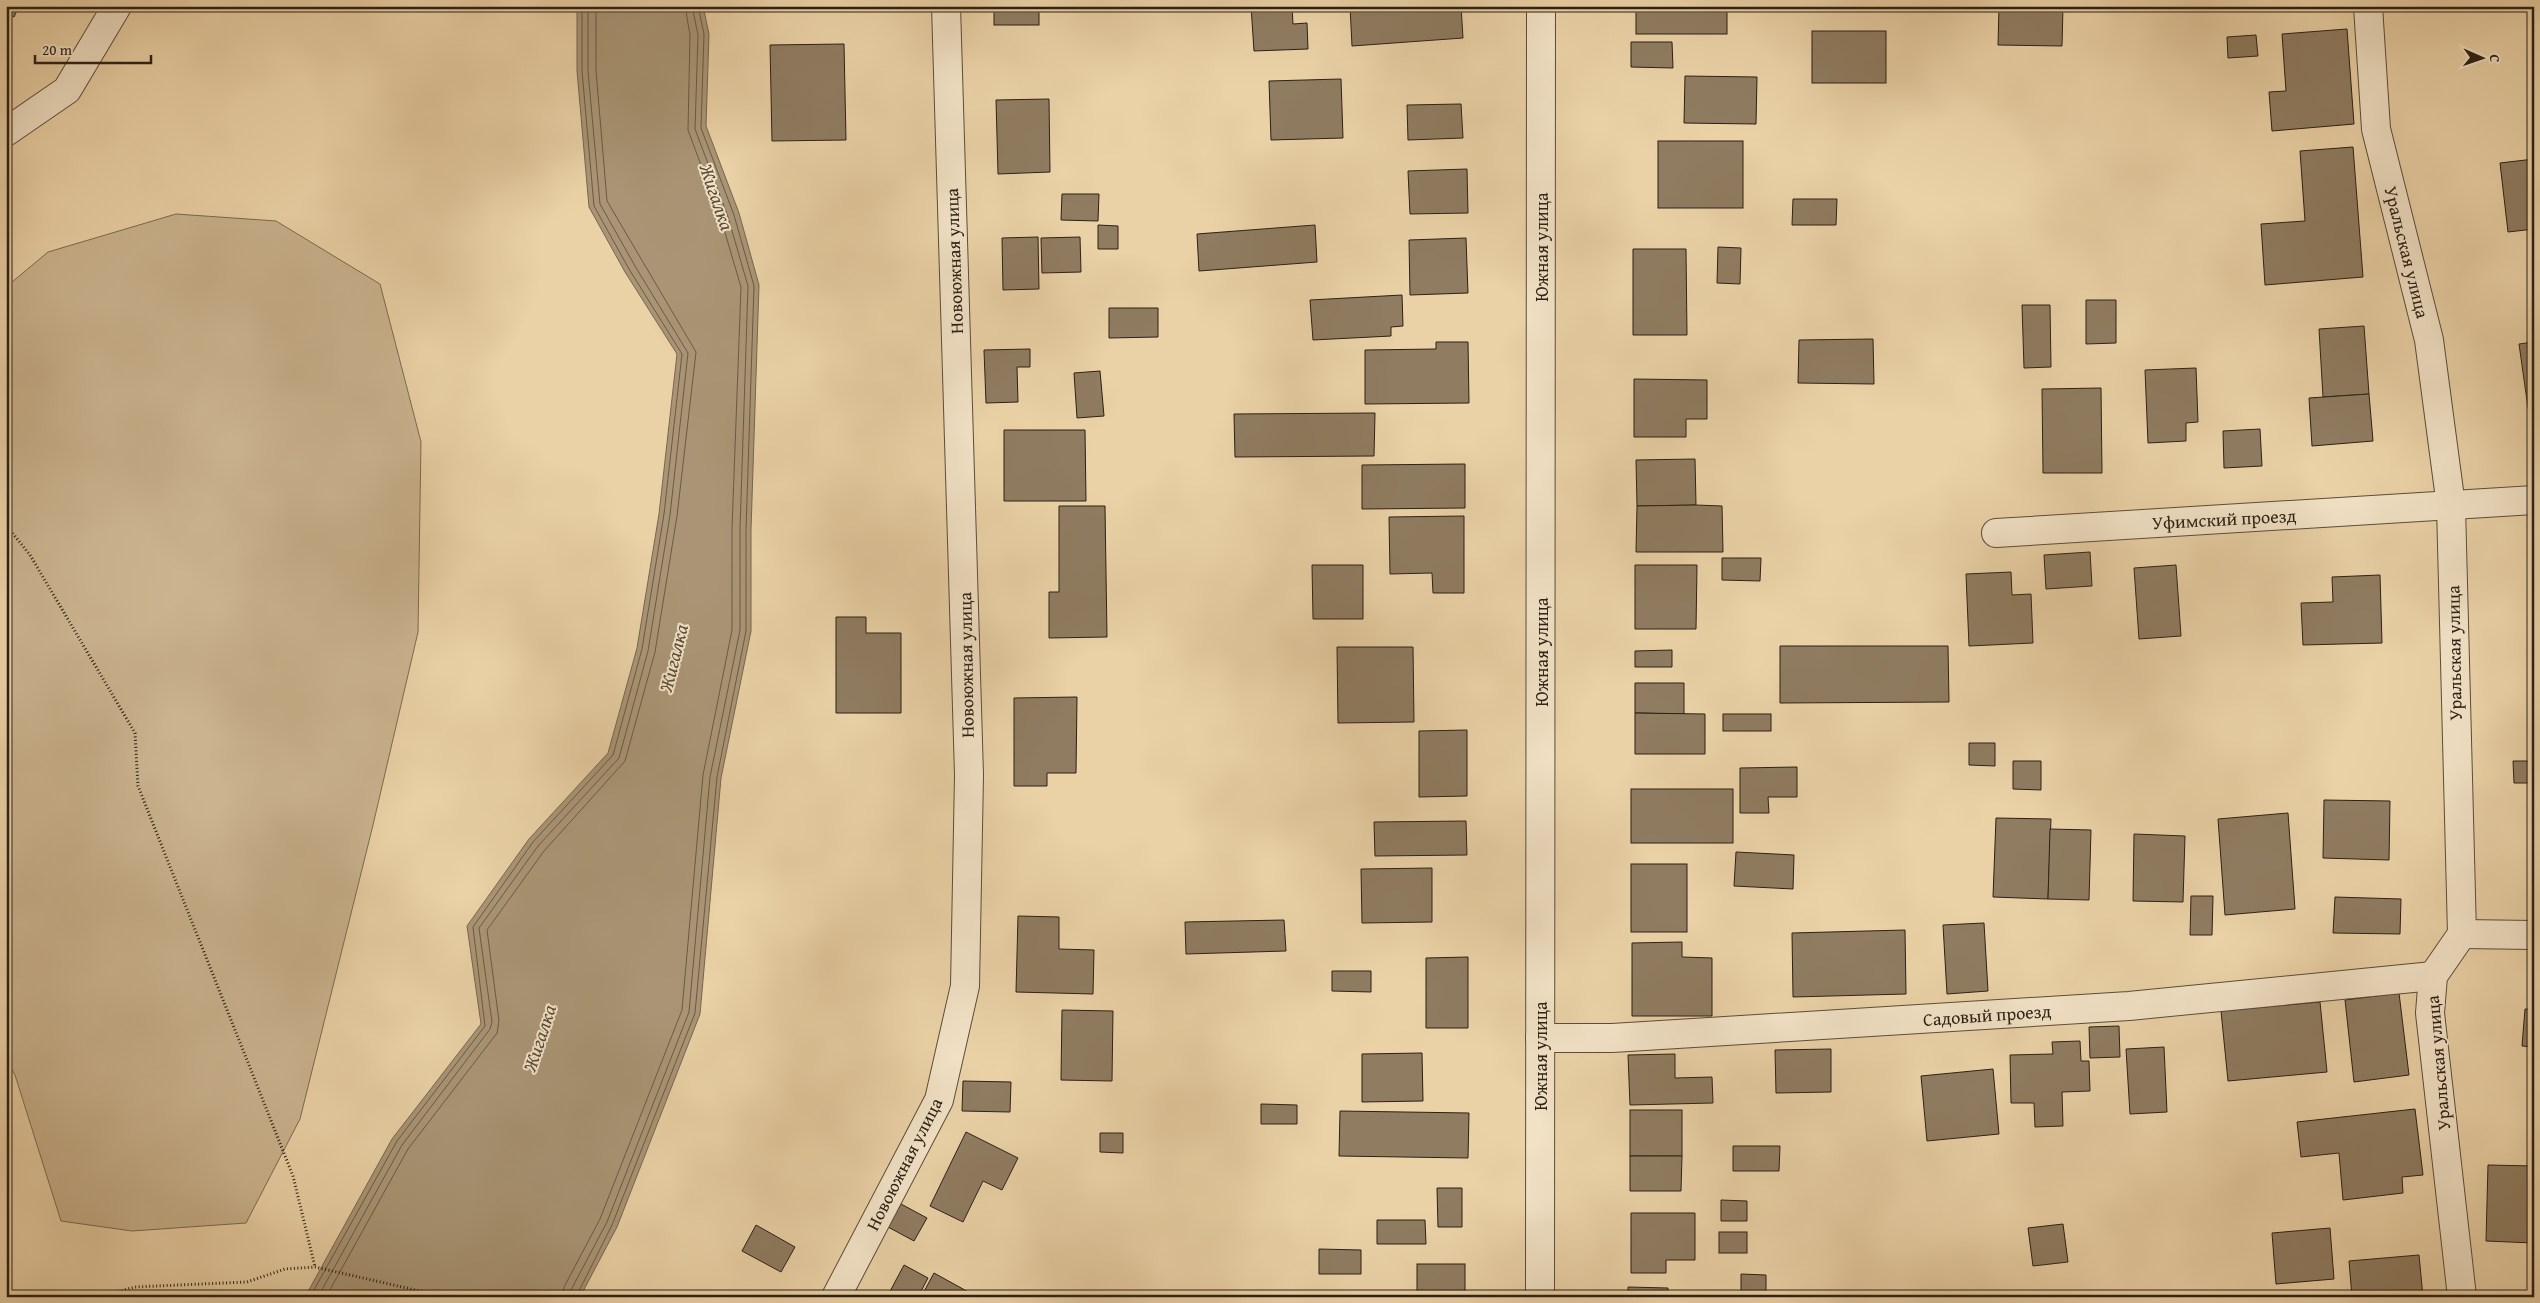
<svg xmlns="http://www.w3.org/2000/svg" width="2540" height="1303" font-family="'Gentium Book Plus',serif">
<style>
.green{fill:#cab38e;stroke:#7b6a52}
.water{fill:#a99575;stroke:#77664f}
.lines{fill:none;stroke-linecap:round;stroke-linejoin:round}
.shore{stroke:#6a5a46;stroke-width:1}
.building{fill:#8f7c61;stroke:#2c2017}
.minor-casing{stroke:#5c4c3b;stroke-width:30}
.tertiary-casing{stroke:#5c4c3b;stroke-width:30}
.path{stroke:#2c2017;stroke-width:3;stroke-dasharray:1 2.5;stroke-linecap:butt}
.minor{stroke:#f1e1c5;stroke-width:28}
.tertiary{stroke:#f1e1c5;stroke-width:28}
.labels{text-anchor:middle;dominant-baseline:central;stroke-width:4;stroke-linejoin:round;paint-order:stroke}
.street-label{font-size:18px;fill:#2c2017;stroke:#f1e1c5}
.water-label{font-size:19px;font-style:italic;fill:#584938;stroke:#f1e1c5}
</style>
<rect width="100%" height="100%" fill="#ead1a6"/>
<filter id="stains"><feTurbulence type="fractalNoise" baseFrequency=".004" numOctaves="4"/><feColorMatrix values="0 0 0 0 .2 0 0 0 0 .09 0 0 0 0 .02 0 0 0 .5 -.17"/></filter>
<radialGradient id="worn" r=".72"><stop offset=".6" stop-color="#630" stop-opacity="0"/><stop offset="1" stop-color="#630" stop-opacity=".3"/></radialGradient>
<path class="green" d="M 176,214 L 276,221 L 380,284 L 421,442 L 418,632 L 373,825 L 300,1119 L 246,1223 L 132,1231 L 61,1221 L 15,1075 L 6,1058 L 6,287 L 48,252 Z"/>
<path class="water" d="M 577,6 L 703,6 L 709,34 L 706,126 L 739,213 L 759,285 L 751,530 L 751,631 L 721,778 L 700,1014 L 617,1227 L 580,1297 L 305,1297 L 392,1139 L 481,1024 L 467,926 L 529,839 L 608,753 L 637,648 L 659,514 L 677,354 L 625,272 L 589,207 L 577,71 Z"/>
<g class="lines">
<g class="shore">
<path d="M 310,1297 L 397,1141 L 485,1026 L 473,927 L 533,842 L 613,755 L 642,649 L 664,514 L 682,354 L 629,269 L 594,206 L 582,71 L 582,6"/>
<path d="M 318,1297 L 402,1145 L 490,1029 L 492,1022 L 479,928 L 538,846 L 619,758 L 648,651 L 670,515 L 688,353 L 635,266 L 600,204 L 588,71 L 588,6"/>
<path d="M 326,1297 L 408,1149 L 497,1033 L 499,1021 L 487,930 L 544,851 L 625,761 L 655,652 L 677,516 L 696,352 L 607,201 L 596,71 L 596,6"/>
<path d="M 562,1297 L 564,1287 L 600,1219 L 682,1010 L 703,775 L 732,630 L 732,529 L 741,287 L 721,219 L 688,130 L 690,35 L 685,6"/>
<path d="M 570,1297 L 571,1290 L 607,1222 L 689,1012 L 710,777 L 740,630 L 740,529 L 748,286 L 728,217 L 695,129 L 698,35 L 692,6"/>
<path d="M 576,1297 L 612,1225 L 695,1013 L 717,777 L 746,631 L 746,530 L 754,286 L 734,215 L 701,128 L 704,34 L 698,6"/>
</g>
</g>
<g class="building">
<path d="M 6,6 L 19,6 L 14,17 L 6,13 Z"/>
<rect x="994" y="6" width="45" height="19"/>
<path d="M 1251,6 L 1292,6 L 1293,24 L 1307,23 L 1308,49 L 1254,51 Z"/>
<path d="M 1350,6 L 1461,6 L 1463,38 L 1352,46 Z"/>
<rect x="1636" y="6" width="91" height="28"/>
<path d="M 1999,6 L 2063,6 L 2062,46 L 1998,45 Z"/>
<path d="M 2347,29 L 2354,124 L 2272,131 L 2269,92 L 2286,91 L 2282,34 Z"/>
<rect x="1812" y="31" width="74" height="52"/>
<path d="M 2256,35 L 2258,56 L 2228,58 L 2227,37 Z"/>
<path d="M 1631,42 L 1672,42 L 1673,68 L 1631,67 Z"/>
<path d="M 844,44 L 846,140 L 772,141 L 770,45 Z"/>
<path d="M 1685,76 L 1757,77 L 1756,124 L 1684,123 Z"/>
<path d="M 1341,79 L 1343,138 L 1271,140 L 1269,81 Z"/>
<path d="M 1049,99 L 1050,172 L 998,174 L 996,100 Z"/>
<path d="M 1461,104 L 1463,138 L 1408,140 L 1407,105 Z"/>
<rect x="1658" y="141" width="85" height="67"/>
<path d="M 2353,147 L 2363,277 L 2265,285 L 2261,224 L 2305,221 L 2300,151 Z"/>
<path d="M 2534,159 L 2534,229 L 2508,232 L 2500,163 Z"/>
<path d="M 1467,169 L 1468,213 L 1410,214 L 1408,171 Z"/>
<path d="M 1062,194 L 1099,194 L 1098,221 L 1061,220 Z"/>
<path d="M 1793,199 L 1837,199 L 1836,225 L 1792,225 Z"/>
<path d="M 1098,225 L 1118,226 L 1118,249 L 1098,249 Z"/>
<path d="M 1315,225 L 1317,262 L 1199,271 L 1197,234 Z"/>
<path d="M 1038,237 L 1039,289 L 1003,290 L 1002,238 Z"/>
<path d="M 1080,237 L 1081,272 L 1042,273 L 1041,238 Z"/>
<path d="M 1466,238 L 1468,293 L 1410,295 L 1409,240 Z"/>
<path d="M 1718,247 L 1741,248 L 1740,284 L 1717,283 Z"/>
<path d="M 1633,249 L 1686,249 L 1687,335 L 1633,335 Z"/>
<path d="M 1402,295 L 1403,326 L 1391,327 L 1391,336 L 1313,340 L 1310,300 Z"/>
<path d="M 2086,300 L 2116,300 L 2116,343 L 2086,344 Z"/>
<path d="M 2022,305 L 2050,305 L 2051,367 L 2024,368 Z"/>
<path d="M 1109,308 L 1158,308 L 1158,337 L 1109,338 Z"/>
<path d="M 2364,326 L 2369,394 L 2323,397 L 2319,329 Z"/>
<path d="M 1873,339 L 1874,384 L 1798,383 L 1799,340 Z"/>
<path d="M 1436,342 L 1468,342 L 1469,403 L 1365,404 L 1365,350 L 1436,349 Z"/>
<path d="M 2534,342 L 2534,407 L 2528,408 L 2519,344 Z"/>
<path d="M 1030,349 L 1030,367 L 1017,367 L 1018,402 L 986,403 L 984,350 Z"/>
<path d="M 2196,368 L 2198,422 L 2186,423 L 2186,441 L 2148,443 L 2145,370 Z"/>
<path d="M 1100,371 L 1104,416 L 1077,418 L 1074,373 Z"/>
<path d="M 1634,379 L 1707,380 L 1707,419 L 1686,419 L 1686,437 L 1634,437 Z"/>
<path d="M 2101,388 L 2102,473 L 2043,473 L 2042,389 Z"/>
<path d="M 2369,394 L 2373,441 L 2312,446 L 2309,398 Z"/>
<path d="M 1375,413 L 1374,456 L 1235,457 L 1234,414 Z"/>
<path d="M 2260,429 L 2262,466 L 2224,468 L 2223,431 Z"/>
<path d="M 1004,430 L 1085,430 L 1086,501 L 1004,501 Z"/>
<path d="M 1695,459 L 1696,505 L 1637,506 L 1636,460 Z"/>
<path d="M 1465,464 L 1465,508 L 1362,509 L 1362,465 Z"/>
<path d="M 1696,505 L 1722,506 L 1723,552 L 1636,552 L 1637,506 Z"/>
<path d="M 1059,506 L 1105,506 L 1107,637 L 1049,638 L 1049,592 L 1059,592 Z"/>
<path d="M 1464,516 L 1464,593 L 1433,593 L 1432,573 L 1390,574 L 1389,517 Z"/>
<path d="M 2090,552 L 2092,586 L 2046,589 L 2044,555 Z"/>
<path d="M 1722,558 L 1761,558 L 1760,581 L 1722,580 Z"/>
<path d="M 1312,565 L 1363,565 L 1363,619 L 1313,619 Z"/>
<path d="M 1635,565 L 1697,565 L 1696,629 L 1635,629 Z"/>
<path d="M 2176,565 L 2181,636 L 2139,639 L 2134,568 Z"/>
<path d="M 2011,572 L 2012,595 L 2031,594 L 2033,643 L 1969,646 L 1966,574 Z"/>
<path d="M 2380,575 L 2382,643 L 2303,645 L 2301,603 L 2333,602 L 2332,577 Z"/>
<path d="M 836,617 L 866,617 L 866,633 L 901,633 L 901,713 L 836,713 Z"/>
<path d="M 1780,646 L 1948,646 L 1949,702 L 1780,703 Z"/>
<path d="M 1337,647 L 1413,647 L 1414,722 L 1338,723 Z"/>
<path d="M 1672,650 L 1672,667 L 1635,667 L 1635,651 Z"/>
<path d="M 1635,683 L 1684,683 L 1684,714 L 1635,713 Z"/>
<path d="M 1077,697 L 1076,773 L 1047,773 L 1047,786 L 1014,786 L 1014,698 Z"/>
<path d="M 1635,713 L 1705,714 L 1705,754 L 1635,754 Z"/>
<rect x="1723" y="714" width="48" height="17"/>
<path d="M 1467,730 L 1467,796 L 1419,797 L 1419,731 Z"/>
<path d="M 1969,743 L 1995,743 L 1995,766 L 1969,765 Z"/>
<path d="M 2013,761 L 2041,761 L 2041,790 L 2013,789 Z"/>
<path d="M 2513,761 L 2534,761 L 2534,783 L 2514,783 Z"/>
<path d="M 1797,767 L 1797,797 L 1768,797 L 1769,813 L 1740,813 L 1740,768 Z"/>
<rect x="1631" y="789" width="102" height="54"/>
<path d="M 2324,800 L 2390,801 L 2389,860 L 2323,858 Z"/>
<path d="M 2288,813 L 2295,909 L 2225,915 L 2218,819 Z"/>
<path d="M 1996,818 L 2051,819 L 2048,899 L 1993,897 Z"/>
<path d="M 1466,821 L 1467,855 L 1375,856 L 1374,822 Z"/>
<path d="M 2050,829 L 2091,830 L 2089,900 L 2048,899 Z"/>
<path d="M 2134,834 L 2185,836 L 2183,902 L 2133,901 Z"/>
<path d="M 1736,852 L 1794,855 L 1793,889 L 1734,886 Z"/>
<rect x="1631" y="864" width="56" height="68"/>
<path d="M 1432,868 L 1432,922 L 1362,923 L 1361,869 Z"/>
<path d="M 2191,896 L 2213,896 L 2212,935 L 2190,935 Z"/>
<path d="M 2335,897 L 2401,899 L 2400,934 L 2333,933 Z"/>
<path d="M 1018,916 L 1059,917 L 1059,949 L 1094,950 L 1093,994 L 1016,992 Z"/>
<path d="M 1284,920 L 1286,951 L 1186,954 L 1185,922 Z"/>
<path d="M 1984,923 L 1988,991 L 1947,994 L 1943,925 Z"/>
<path d="M 1905,930 L 1906,994 L 1793,997 L 1792,933 Z"/>
<path d="M 1682,942 L 1682,957 L 1712,958 L 1712,1016 L 1632,1016 L 1632,943 Z"/>
<path d="M 1468,957 L 1468,1028 L 1426,1028 L 1426,958 Z"/>
<path d="M 1332,971 L 1371,971 L 1371,992 L 1332,991 Z"/>
<path d="M 2399,993 L 2409,1075 L 2354,1082 L 2345,1000 Z"/>
<path d="M 2320,1002 L 2327,1072 L 2228,1081 L 2221,1011 Z"/>
<path d="M 2525,1009 L 2534,1009 L 2534,1047 L 2522,1046 Z"/>
<path d="M 1062,1010 L 1113,1011 L 1112,1081 L 1061,1080 Z"/>
<path d="M 2119,1026 L 2120,1057 L 2090,1058 L 2089,1027 Z"/>
<path d="M 2080,1041 L 2081,1061 L 2089,1061 L 2090,1091 L 2062,1092 L 2063,1126 L 2035,1127 L 2034,1103 L 2011,1103 L 2010,1055 L 2053,1054 L 2052,1042 Z"/>
<path d="M 2164,1047 L 2167,1112 L 2130,1114 L 2126,1049 Z"/>
<path d="M 1831,1049 L 1831,1092 L 1776,1093 L 1775,1050 Z"/>
<path d="M 1422,1053 L 1423,1101 L 1362,1102 L 1362,1054 Z"/>
<path d="M 1675,1054 L 1675,1078 L 1712,1077 L 1713,1103 L 1630,1105 L 1628,1055 Z"/>
<path d="M 1993,1069 L 1999,1134 L 1927,1141 L 1921,1076 Z"/>
<path d="M 963,1081 L 1011,1082 L 1010,1112 L 962,1111 Z"/>
<path d="M 1261,1104 L 1297,1105 L 1297,1124 L 1261,1124 Z"/>
<path d="M 2415,1109 L 2423,1175 L 2402,1177 L 2403,1193 L 2343,1200 L 2339,1153 L 2301,1157 L 2297,1122 Z"/>
<rect x="1630" y="1110" width="52" height="46"/>
<path d="M 1340,1111 L 1469,1113 L 1468,1158 L 1339,1156 Z"/>
<path d="M 966,1132 L 1018,1158 L 1002,1190 L 983,1181 L 963,1222 L 930,1206 Z"/>
<path d="M 1100,1133 L 1123,1133 L 1123,1153 L 1100,1152 Z"/>
<path d="M 1733,1146 L 1780,1146 L 1779,1171 L 1733,1171 Z"/>
<path d="M 1630,1156 L 1682,1156 L 1681,1191 L 1630,1191 Z"/>
<path d="M 2488,1165 L 2534,1166 L 2533,1243 L 2486,1241 Z"/>
<path d="M 1437,1188 L 1462,1188 L 1462,1227 L 1438,1227 Z"/>
<path d="M 1721,1200 L 1747,1201 L 1747,1221 L 1721,1221 Z"/>
<path d="M 901,1204 L 927,1218 L 914,1241 L 888,1227 Z"/>
<path d="M 1631,1213 L 1695,1213 L 1695,1260 L 1666,1260 L 1666,1273 L 1631,1273 Z"/>
<path d="M 1377,1220 L 1425,1220 L 1426,1244 L 1377,1244 Z"/>
<path d="M 2063,1224 L 2068,1262 L 2033,1266 L 2028,1228 Z"/>
<path d="M 756,1225 L 795,1247 L 781,1272 L 742,1251 Z"/>
<path d="M 2330,1228 L 2334,1279 L 2276,1284 L 2272,1233 Z"/>
<rect x="1719" y="1232" width="28" height="21"/>
<path d="M 1319,1249 L 1361,1250 L 1361,1274 L 1319,1274 Z"/>
<path d="M 2419,1255 L 2423,1297 L 2352,1297 L 2349,1261 Z"/>
<rect x="1417" y="1264" width="48" height="33"/>
<path d="M 904,1265 L 928,1278 L 918,1297 L 887,1297 Z"/>
<path d="M 934,1273 L 972,1294 L 970,1297 L 921,1297 Z"/>
<path d="M 1741,1274 L 1766,1275 L 1766,1297 L 1741,1297 Z"/>
<path d="M 1628,1287 L 1668,1288 L 1668,1297 L 1628,1297 Z"/>
</g>
<g class="lines">
<g class="minor-casing">
<g id="minor">
<path d="M 6,132 L 67,90 L 117,6"/>
<path d="M 1996,533 L 2534,500"/>
<path d="M 2462,934 L 2534,935"/>
<path d="M 1540,1038 L 1612,1038 L 2129,1006 L 2433,976"/>
<path d="M 836,1297 L 939,1100 L 965,986 L 969,775 L 946,6"/>
<path d="M 1540,1297 L 1541,6"/>
</g>
</g>
<g class="tertiary-casing">
<path id="tertiary" d="M 2368,6 L 2376,129 L 2429,340 L 2451,506 L 2462,934 L 2433,976 L 2430,1013 L 2462,1297"/>
</g>
<g class="path">
<path d="M 6,525 L 30,555 L 135,733 L 138,786 L 293,1176 L 315,1267"/>
<path d="M 98,1297 L 135,1287 L 247,1282 L 285,1269 L 315,1267 L 446,1297"/>
</g>
<use href="#minor" class="minor"/>
<use href="#tertiary" class="tertiary"/>
</g>
<g class="labels">
<g class="street-label">
<text transform="translate(1541 247) rotate(-90)">Южная улица</text>
<text transform="translate(2407 252) rotate(76)">Уральская улица</text>
<text transform="translate(954 261) rotate(-92)">Новоюжная улица</text>
<text transform="translate(2224 519) rotate(-3)">Уфимский проезд</text>
<text transform="translate(1541 652) rotate(-90)">Южная улица</text>
<text transform="translate(2454 653) rotate(-91)">Уральская улица</text>
<text transform="translate(966 665) rotate(-91)">Новоюжная улица</text>
<text transform="translate(1987 1015) rotate(-4)">Садовый проезд</text>
<text transform="translate(1540 1056) rotate(-90)">Южная улица</text>
<text transform="translate(2438 1063) rotate(-95)">Уральская улица</text>
<text transform="translate(904 1164) rotate(-63)">Новоюжная улица</text>
</g>
<g class="water-label">
<text transform="translate(717 197) rotate(71)">Жигалка</text>
<text transform="translate(673 658) rotate(-76)">Жигалка</text>
<text transform="translate(539 1038) rotate(-72)">Жигалка</text>
</g>
</g>
<rect width="2540" height="1303" fill="none" stroke="#ead1a6" stroke-width="25"/>
<rect x="8" y="8" width="2525" height="1288" fill="none" stroke="#2c2017" stroke-width="2.5"/>
<rect x="12" y="12" width="2515" height="1278" fill="none" stroke="#2c2017"/>
<g transform="translate(2482 58) rotate(92)" stroke="#f1e1c5" stroke-width="4" paint-order="stroke">
<path d="M0-4L9 19L0 12L-9 19Z" fill="#2c2017"/>
<text y="-8" font-size="14" font-weight="bold" text-anchor="middle" fill="#2c2017">С</text>
</g>
<path d="M35 55v8h116v-8" fill="none" stroke="#2c2017" stroke-width="2.5"/>
<text x="42" y="55" font-size="15" fill="#2c2017" stroke="#f1e1c5" stroke-width="4" paint-order="stroke">20 m</text>
<rect width="100%" height="100%" filter="url(#stains)"/>
<rect width="100%" height="100%" fill="url(#worn)"/>
</svg>
